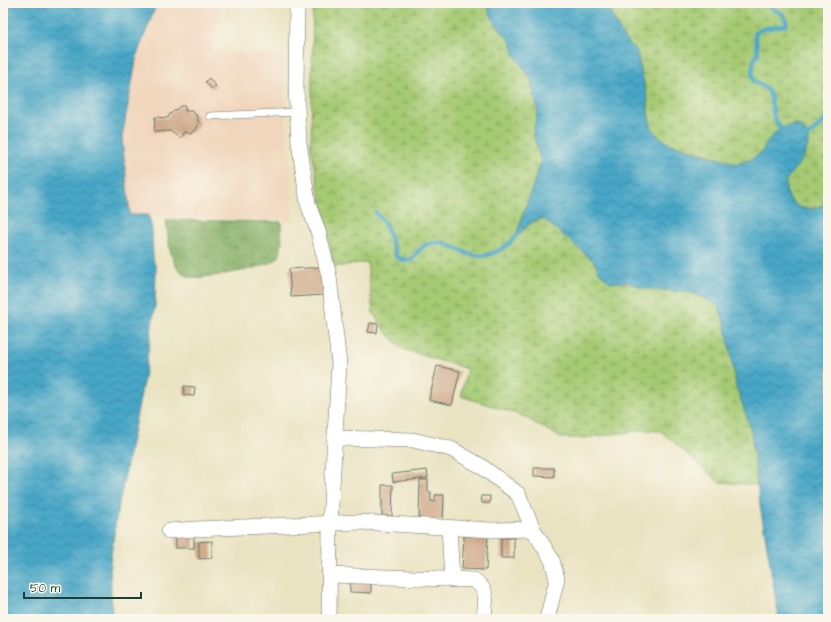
<svg xmlns="http://www.w3.org/2000/svg" width="831" height="622" font-family="'Architects Daughter',sans-serif">
<style>
.built{fill:#f0d6bc}
.forest{fill:url(#forest-crowns);stroke:#52764c}
.wetland{fill:url(#wetland-marsh);stroke:#628454}
.water{fill:url(#water-waves);stroke:#33727d}
.lines{fill:none;stroke-linecap:round;stroke-linejoin:round}
.stream{stroke:#47a6c6;stroke-width:4.5}
.building{fill:#cfaa8b}
.lane-casing{stroke:#676;stroke-width:8}
.street-casing{stroke:#676;stroke-width:16}
.lane{stroke:#fff;stroke-width:7}
.street{stroke:#fff;stroke-width:15}
</style>
<defs>
<pattern id="forest-crowns" width="20" height="18" patternUnits="userSpaceOnUse"><rect width="20" height="18" fill="#84ae65"/><path d="M2 6a3 3 0 1 1 6 0M12 15a3 3 0 1 1 6 0" fill="none" stroke="#6b8f54"/></pattern>
<pattern id="wetland-marsh" width="20" height="14" patternUnits="userSpaceOnUse"><rect width="20" height="14" fill="#a6ca73"/><path d="M1 5h8M5 5V1M11 12h8M15 12V8" fill="none" stroke="#87a55f"/></pattern>
<pattern id="water-waves" width="16" height="10" patternUnits="userSpaceOnUse"><rect width="16" height="10" fill="#47a6c6"/><path d="M0 5q4-4 8 0t8 0" fill="none" stroke="#3b88a2"/></pattern>
</defs>
<rect width="100%" height="100%" fill="#fbf7ec"/>
<filter id="ink" filterUnits="userSpaceOnUse"><feTurbulence type="fractalNoise" baseFrequency=".025" numOctaves="2"/><feDisplacementMap in="SourceGraphic" scale="8" xChannelSelector="R" yChannelSelector="G"/><feConvolveMatrix kernelMatrix="1 2 1 2 8 2 1 2 1" color-interpolation-filters="sRGB"/></filter>
<filter id="wash" filterUnits="userSpaceOnUse"><feTurbulence type="fractalNoise" baseFrequency=".012" numOctaves="4" result="noise"/><feDisplacementMap in="SourceGraphic" scale="16" xChannelSelector="R" yChannelSelector="G"/><feGaussianBlur stdDeviation="0.9" result="paint"/><feColorMatrix in="noise" values="0 0 0 0 0 0 0 0 0 0 0 0 0 0 0 0 0 1.4 0 .05"/><feComposite in="paint" operator="in"/></filter>
<g filter="url(#wash)">
<rect width="100%" height="100%" fill="#eae3c2"/>
<path class="built" d="M 157,3 L 222,3 L 212,52 L 282,54 L 293,220 L 130,215 L 122,137 L 137,55 Z"/>
<path class="forest" d="M 166,220 L 281,222 C 281,233 284,248 278,258 C 272,267 201,280 190,277 C 187,276 181,272 179,270 C 169,260 168,234 166,220 Z"/>
<g class="wetland">
<path d="M 313,3 L 485,3 L 495,23 L 511,42 L 515,55 L 530,78 L 538,110 L 533,133 L 541,162 L 515,238 C 526,229 529,219 545,219 L 594,261 L 600,273 L 610,282 L 627,282 L 646,289 L 691,292 L 718,305 L 726,326 L 736,385 L 751,430 L 757,485 L 719,482 L 661,431 L 644,430 L 584,438 L 561,438 L 523,416 L 461,396 L 467,369 L 403,349 L 385,331 L 373,313 L 367,262 L 334,267 L 311,148 Z"/>
<path d="M 605,3 L 828,3 L 828,203 C 811,209 798,214 788,195 C 786,191 784,185 786,180 C 788,174 798,163 803,158 L 769,139 L 762,152 L 750,160 L 737,164 L 668,143 L 658,136 L 651,126 L 648,114 L 648,101 L 636,50 L 625,40 Z"/>
</g>
<g class="water">
<path d="M 3,3 L 157,3 L 137,55 L 122,137 L 130,215 L 148,215 L 152,228 L 153,258 L 156,269 L 155,306 L 144,378 L 116,519 L 110,563 L 112,619 L 3,619 Z"/>
<path d="M 485,3 L 605,3 L 625,40 L 636,50 L 648,101 L 648,114 L 651,126 L 658,136 L 668,143 L 737,164 L 750,160 L 762,152 L 769,139 L 781,128 L 792,125 L 801,126 L 808,136 L 808,145 L 803,158 L 786,180 L 786,191 L 791,201 L 800,208 L 813,209 L 828,203 L 828,619 L 779,619 L 758,492 L 751,430 L 736,385 L 726,326 L 718,305 L 691,292 L 646,289 L 627,282 L 610,282 L 600,273 L 594,261 L 544,219 C 530,219 524,229 515,239 L 541,162 L 533,133 L 538,110 L 530,78 L 515,55 L 511,42 L 495,23 Z"/>
</g>
<g class="lines">
<g class="stream">
<path d="M 770,3 L 770,7 C 778,12 788,14 786,25 L 762,29 L 755,33 L 758,54 L 754,60 L 752,74 L 754,81 L 766,88 L 770,94 L 774,118 L 783,133"/>
<path d="M 803,138 L 808,136 L 828,118"/>
<path d="M 376,213 L 386,225 L 396,256 L 403,260 L 411,260 C 415,255 421,247 426,245 C 444,236 458,253 474,255 C 491,258 507,248 517,235"/>
</g>
</g>
<g id="blocks">
<g class="building">
<path d="M 209,78 L 216,86 L 212,89 L 205,82 Z"/>
<path d="M 181,106 L 185,106 L 185,111 L 192,111 L 196,115 L 199,123 L 195,131 L 191,133 L 184,132 L 180,138 L 170,131 L 154,132 L 155,117 L 168,118 L 170,114 Z"/>
<path d="M 323,267 L 324,295 L 291,297 L 289,269 Z"/>
<path d="M 370,323 L 378,324 L 377,333 L 368,332 Z"/>
<path d="M 437,366 L 460,371 L 452,405 L 429,400 Z"/>
<path d="M 184,386 L 195,387 L 194,396 L 184,395 Z"/>
<path d="M 534,468 L 554,468 L 554,477 L 534,476 Z"/>
<path d="M 427,470 L 428,478 L 393,482 L 392,474 Z"/>
<path d="M 420,480 L 428,480 L 428,492 L 431,492 L 431,501 L 435,502 L 435,495 L 444,495 L 443,521 L 419,520 Z"/>
<path d="M 382,485 L 393,485 L 392,516 L 382,516 Z"/>
<path d="M 481,496 L 490,496 L 490,503 L 482,503 Z"/>
<rect x="176" y="535" width="18" height="13"/>
<path d="M 464,536 L 488,536 L 486,570 L 462,569 Z"/>
<rect x="501" y="538" width="13" height="20"/>
<path d="M 212,541 L 212,558 L 199,559 L 199,542 Z"/>
<path d="M 350,582 L 371,582 L 371,593 L 350,592 Z"/>
</g>
</g>
</g>
<g filter="url(#ink)">
<use href="#blocks" fill-opacity="0" stroke="#676" stroke-width="1"/>
<g class="lines">
<g class="lane-casing">
<path id="lane" d="M 210,116 L 297,112"/>
</g>
<g class="street-casing">
<g id="street">
<path d="M 297,3 L 296,89 L 299,142 L 308,204 L 318,231 L 329,276 L 339,364 L 330,523 L 329,619"/>
<path d="M 335,438 L 413,440 L 451,449 L 481,466 L 518,494 L 533,529 L 552,560 L 557,579 L 547,619"/>
<path d="M 449,528 L 452,580"/>
<path d="M 169,531 L 195,529 L 360,522 L 491,530 L 533,529"/>
<path d="M 329,575 L 474,580 C 490,591 485,602 484,619"/>
</g>
</g>
<use href="#lane" class="lane"/>
<use href="#street" class="street"/>
</g>
</g>
<rect width="831" height="622" fill="none" stroke="#fbf7ec" stroke-width="16"/>
<path d="M24 592v6h117v-6" fill="none" stroke="#1f3d34" stroke-width="2"/>
<text x="30" y="592" font-size="12" fill="#1f3d34" stroke="#fbf7ec" stroke-width="3" paint-order="stroke">50 m</text>
</svg>
